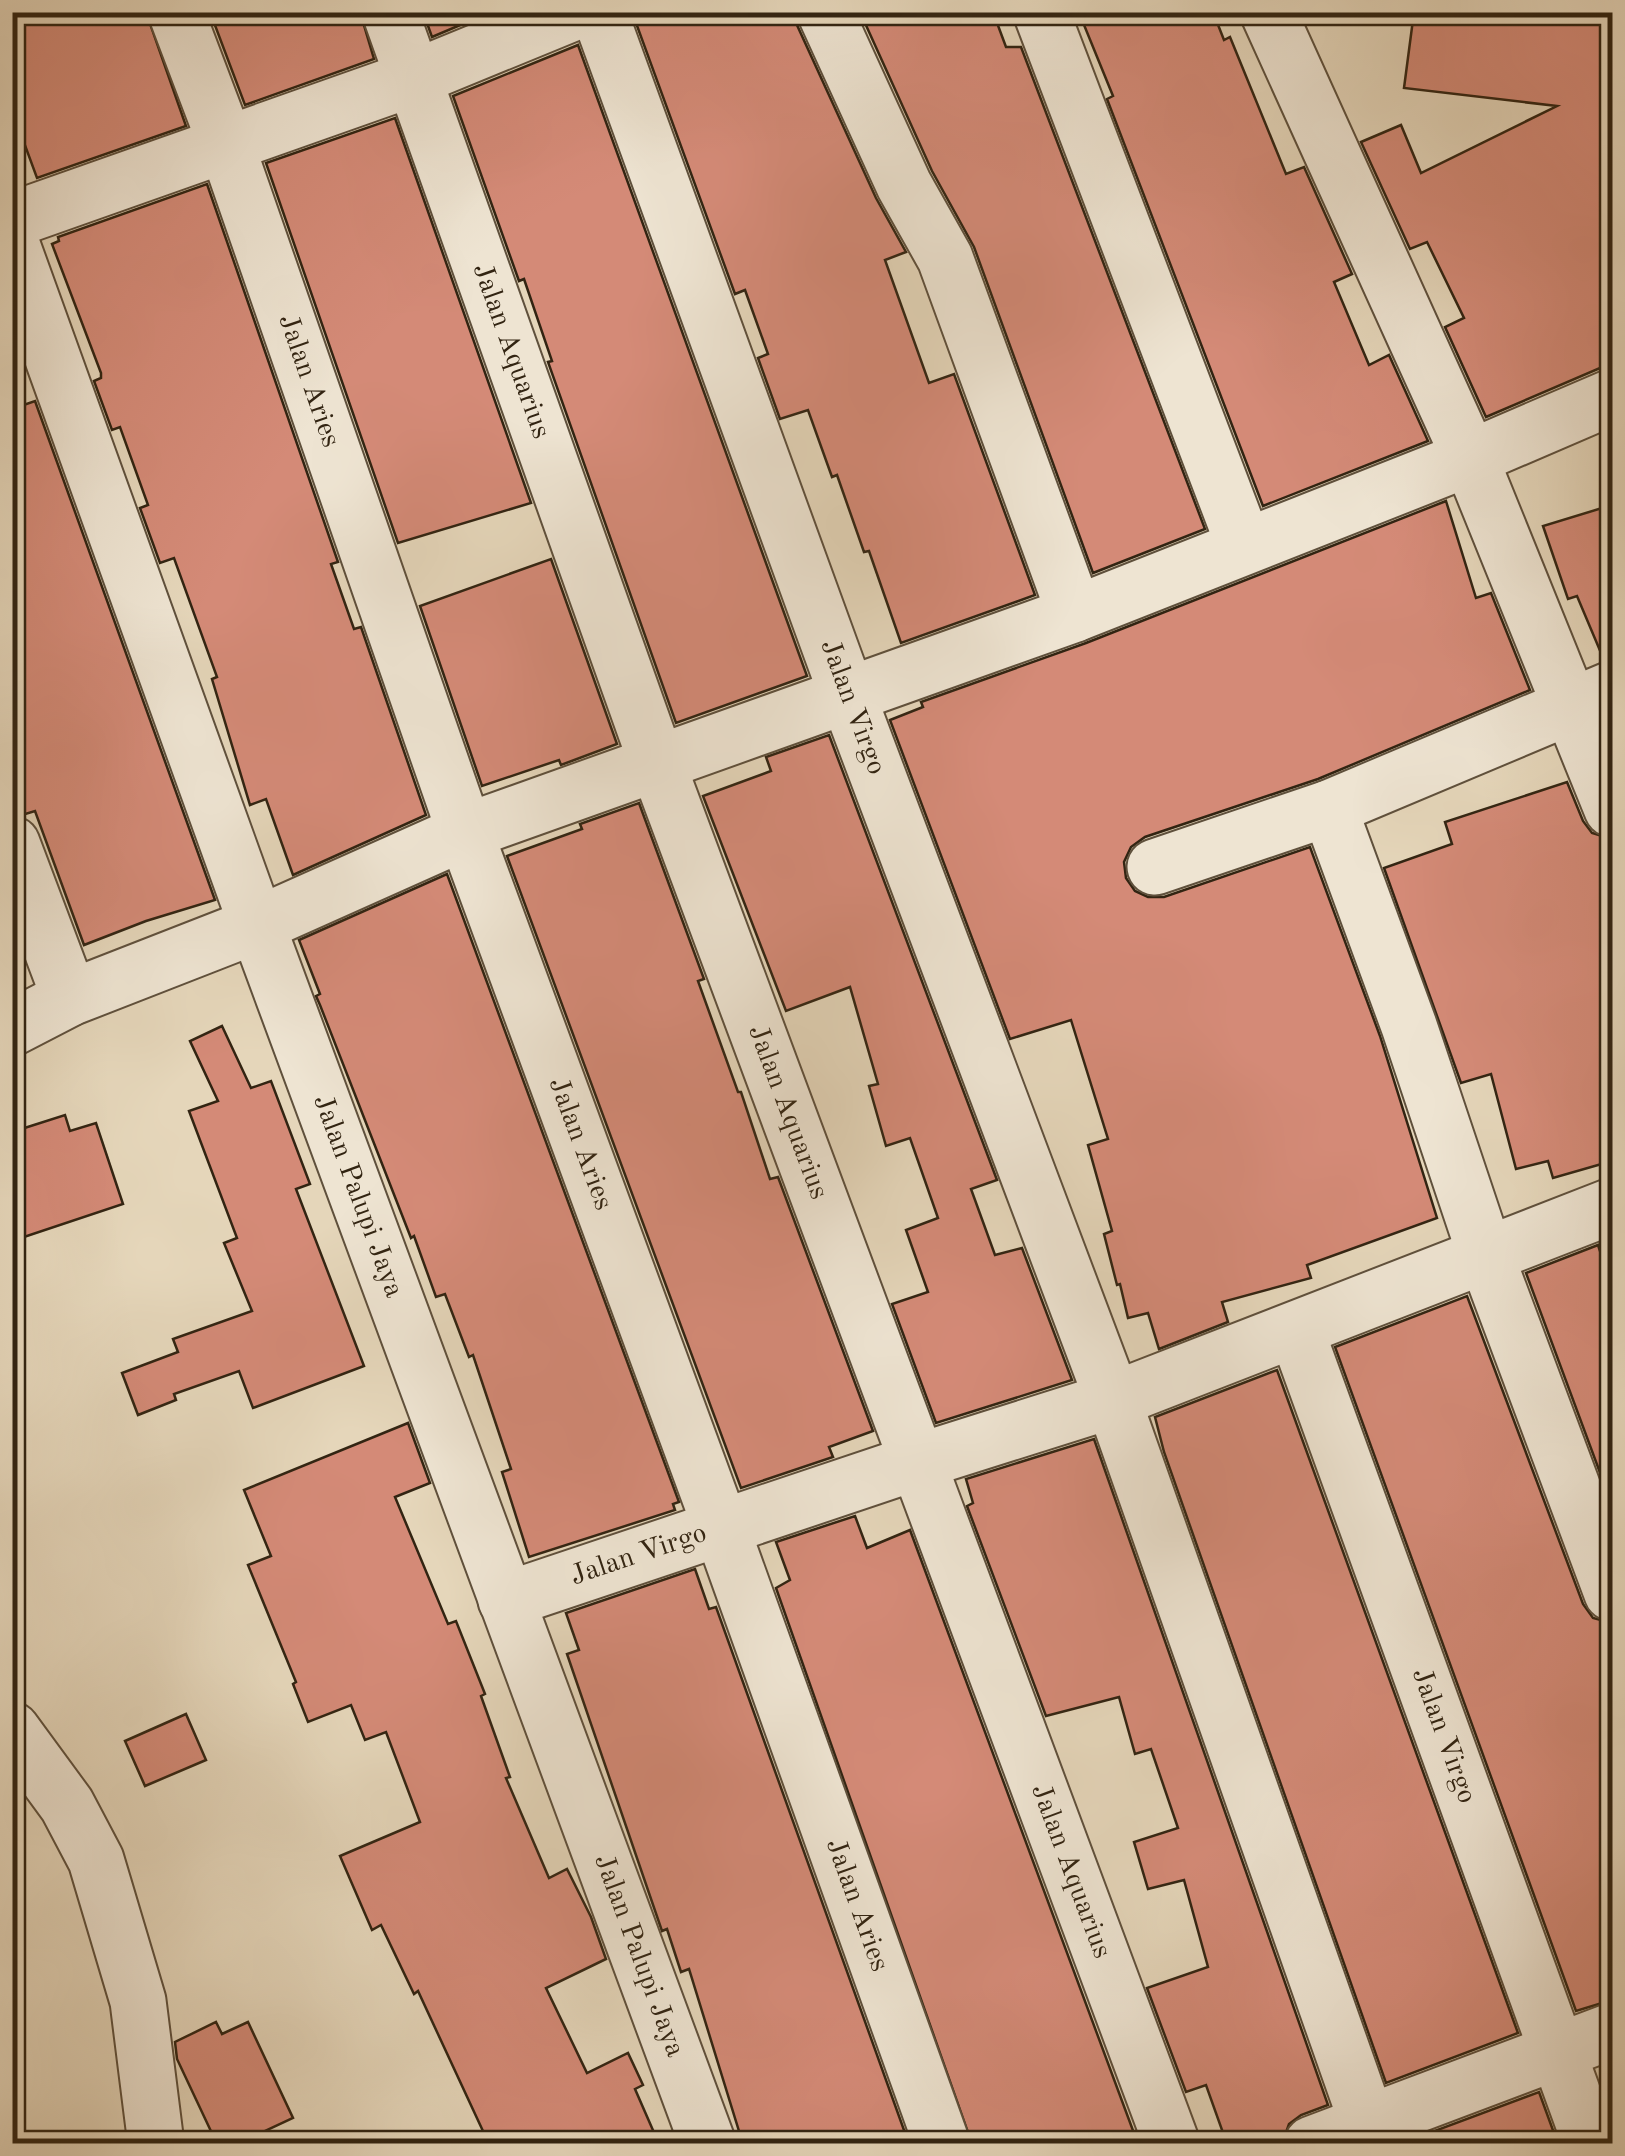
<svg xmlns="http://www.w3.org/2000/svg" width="1625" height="2156" font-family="'Old Standard TT',serif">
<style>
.building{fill:#d48a77;stroke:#322412;stroke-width:2.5}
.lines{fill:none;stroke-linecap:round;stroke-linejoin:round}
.minor-casing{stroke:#5f503c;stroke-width:59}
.minor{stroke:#eee4d2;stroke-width:55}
.labels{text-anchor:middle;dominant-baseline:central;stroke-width:9;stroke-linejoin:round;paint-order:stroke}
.street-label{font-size:28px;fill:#322412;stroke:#eee4d2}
</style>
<rect width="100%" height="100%" fill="#e5d6ba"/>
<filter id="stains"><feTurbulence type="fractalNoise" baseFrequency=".002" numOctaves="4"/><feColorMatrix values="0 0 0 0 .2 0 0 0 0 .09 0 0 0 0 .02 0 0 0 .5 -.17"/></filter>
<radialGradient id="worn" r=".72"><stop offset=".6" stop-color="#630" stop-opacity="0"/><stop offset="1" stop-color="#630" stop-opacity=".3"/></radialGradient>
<g class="building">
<path d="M 12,12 L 146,12 L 186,126 L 37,178 L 12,110 Z"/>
<path d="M 210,12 L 360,12 L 374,59 L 245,105 Z"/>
<path d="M 423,12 L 491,12 L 432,37 Z"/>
<path d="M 632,12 L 794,12 L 797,25 L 876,198 L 906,252 L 885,260 L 929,383 L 954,374 L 1035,595 L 901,643 L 869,551 L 864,552 L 837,475 L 832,477 L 808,410 L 780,419 L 758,358 L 768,354 L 745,290 L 735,294 Z"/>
<path d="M 860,12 L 993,12 L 1006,47 L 1021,47 L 1205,529 L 1093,573 L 974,247 L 932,171 Z"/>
<path d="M 1102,12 L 1213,12 L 1224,40 L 1230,37 L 1286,174 L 1304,167 L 1352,274 L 1334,282 L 1369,365 L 1389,355 L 1428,441 L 1263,506 L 1107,99 L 1113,96 L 1082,20 Z"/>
<path d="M 1414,12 L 1612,12 L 1612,366 L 1600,368 L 1486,417 L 1445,327 L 1464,318 L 1427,242 L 1410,249 L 1361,142 L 1401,125 L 1421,173 L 1557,106 L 1404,88 Z"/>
<path d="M 578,45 L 807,676 L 676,723 L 548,362 L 552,361 L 524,279 L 519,281 L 453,96 Z"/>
<path d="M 395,118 L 531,503 L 398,543 L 266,163 Z"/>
<path d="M 207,184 L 338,562 L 331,564 L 354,629 L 361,627 L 426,815 L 293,875 L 266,799 L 250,805 L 212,679 L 217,677 L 174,558 L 160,563 L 140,508 L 148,505 L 120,427 L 112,430 L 94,381 L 101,378 L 101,373 L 52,244 L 59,241 L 58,237 Z"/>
<path d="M 35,401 L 215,900 L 146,921 L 84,945 L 35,811 L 22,815 L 12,790 L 12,551 L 24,546 L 12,513 L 12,409 Z"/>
<path d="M 1446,501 L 1476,598 L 1491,593 L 1530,690 L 1318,779 L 1145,837 L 1131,847 L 1124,862 L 1126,878 L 1135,891 L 1148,897 L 1164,897 L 1310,847 L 1380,1036 L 1437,1218 L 1307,1265 L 1311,1278 L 1222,1302 L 1228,1322 L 1159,1349 L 1148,1313 L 1128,1318 L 1120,1284 L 1117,1285 L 1104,1234 L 1112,1231 L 1088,1145 L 1108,1139 L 1071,1020 L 1010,1039 L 890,720 L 923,707 L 921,702 L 1086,643 Z"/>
<path d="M 1612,505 L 1612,658 L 1604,660 L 1577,596 L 1568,599 L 1543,526 Z"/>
<path d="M 551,559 L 617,744 L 561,765 L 559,760 L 482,786 L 420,606 Z"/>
<path d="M 829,735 L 997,1180 L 971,1189 L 995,1255 L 1022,1248 L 1072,1380 L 936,1423 L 892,1304 L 928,1292 L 906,1230 L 938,1218 L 910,1138 L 886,1146 L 869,1086 L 878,1084 L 850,987 L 786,1011 L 703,796 L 771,771 L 766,757 Z"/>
<path d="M 1567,782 L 1583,821 L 1592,833 L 1612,839 L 1612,1161 L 1553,1178 L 1548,1161 L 1516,1169 L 1491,1074 L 1461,1083 L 1384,868 L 1452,844 L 1445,822 Z"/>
<path d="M 639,803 L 704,979 L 698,981 L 738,1092 L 741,1092 L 770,1179 L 778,1177 L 873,1431 L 829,1447 L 833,1457 L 741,1488 L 507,856 L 582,829 L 580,824 Z"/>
<path d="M 447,874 L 679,1502 L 673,1504 L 675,1510 L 529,1557 L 502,1472 L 511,1469 L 473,1355 L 469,1357 L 445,1294 L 436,1297 L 414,1236 L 411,1238 L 320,1005 L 316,996 L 320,994 L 299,940 Z"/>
<path d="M 222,1026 L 251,1088 L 271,1081 L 310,1184 L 296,1189 L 364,1366 L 253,1408 L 239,1371 L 174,1394 L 176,1400 L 138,1415 L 122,1373 L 178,1352 L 173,1339 L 252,1311 L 224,1243 L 237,1238 L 189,1111 L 218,1101 L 190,1041 Z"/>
<path d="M 65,1115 L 70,1131 L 96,1123 L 123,1204 L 12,1241 L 12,1132 Z"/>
<path d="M 1598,1245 L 1612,1287 L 1612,1505 L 1526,1273 Z"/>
<path d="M 1467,1296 L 1583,1604 L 1593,1618 L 1612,1623 L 1612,2000 L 1576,2011 L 1335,1347 Z"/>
<path d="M 1277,1370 L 1518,2033 L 1386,2083 L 1164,1452 L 1155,1417 Z"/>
<path d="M 408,1423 L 430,1483 L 395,1497 L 448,1624 L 456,1621 L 485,1694 L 481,1696 L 510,1777 L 506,1778 L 549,1878 L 567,1869 L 591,1917 L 606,1959 L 546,1988 L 587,2073 L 628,2053 L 643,2085 L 635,2089 L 659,2144 L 489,2144 L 418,1991 L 414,1994 L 381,1925 L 372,1930 L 340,1856 L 420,1822 L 386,1732 L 365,1740 L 351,1705 L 308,1722 L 293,1684 L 296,1682 L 248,1565 L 271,1556 L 244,1490 Z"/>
<path d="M 1094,1439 L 1328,2105 L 1301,2115 L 1289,2124 L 1282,2144 L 1227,2144 L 1206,2085 L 1186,2092 L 1147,1988 L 1208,1967 L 1184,1880 L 1148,1889 L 1134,1842 L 1178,1828 L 1151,1749 L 1135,1754 L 1119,1697 L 1046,1716 L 967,1506 L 973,1503 L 966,1479 Z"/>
<path d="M 855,1516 L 867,1548 L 910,1530 L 1138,2144 L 972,2144 L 776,1588 L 790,1580 L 776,1542 Z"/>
<path d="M 695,1569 L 709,1609 L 716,1607 L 909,2144 L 743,2144 L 689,1969 L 681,1972 L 667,1929 L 662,1931 L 567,1654 L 579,1650 L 566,1613 Z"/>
<path d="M 186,1714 L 206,1760 L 145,1786 L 125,1741 Z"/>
<path d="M 216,2022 L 222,2034 L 248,2022 L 293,2118 L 237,2144 L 217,2144 L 177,2059 L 175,2042 Z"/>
<path d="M 1539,2092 L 1558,2144 L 1405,2144 L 1405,2142 Z"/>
</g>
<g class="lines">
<g class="minor-casing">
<g id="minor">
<path id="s1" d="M 176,12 L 226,144 L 465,832 L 722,1530 L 942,2144"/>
<path id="s2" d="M 390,12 L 657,763 L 1172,2144"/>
<path id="s3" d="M 599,12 L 847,694 L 1113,1400 L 1375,2144"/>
<path d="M 825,12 L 904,185 L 945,258 L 1075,614"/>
<path d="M 1041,12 L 1244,545"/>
<path d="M 1268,12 L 1470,458 L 1612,809"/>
<path d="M 12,220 L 414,78 L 575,12"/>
<path id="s4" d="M 12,245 L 257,925 L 708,2144"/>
<path d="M 1329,808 L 1409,1026 L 1486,1256 L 1612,1593"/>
<path d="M 12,844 L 70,998"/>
<path d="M 1155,867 L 1329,808 L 1612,689"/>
<path d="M 12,1028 L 70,998 L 257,925 L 465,832 L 1075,614 L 1470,458 L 1612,397"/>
<path id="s5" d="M 1296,1330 L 1591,2144"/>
<path id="s6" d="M 506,1600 L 920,1461 L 1113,1400 L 1612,1206"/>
<path d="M 12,1730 L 67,1805 L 96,1860 L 138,2001 L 156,2144"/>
<path d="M 1312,2144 L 1612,2031"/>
</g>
</g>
<use href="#minor" class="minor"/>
</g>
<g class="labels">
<g class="street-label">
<text stroke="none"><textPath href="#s2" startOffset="360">Jalan Aquarius</textPath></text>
<text stroke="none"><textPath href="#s1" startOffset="392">Jalan Aries</textPath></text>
<text stroke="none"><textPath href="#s3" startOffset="740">Jalan Virgo</textPath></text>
<text stroke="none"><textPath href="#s2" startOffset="1170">Jalan Aquarius</textPath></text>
<text stroke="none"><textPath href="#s1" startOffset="1202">Jalan Aries</textPath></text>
<text stroke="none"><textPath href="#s4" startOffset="1012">Jalan Palupi Jaya</textPath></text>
<text stroke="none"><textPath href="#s6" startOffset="140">Jalan Virgo</textPath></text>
<text stroke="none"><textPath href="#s5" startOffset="432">Jalan Virgo</textPath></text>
<text stroke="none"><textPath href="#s2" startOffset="1980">Jalan Aquarius</textPath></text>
<text stroke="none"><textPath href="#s1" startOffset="2012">Jalan Aries</textPath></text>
<text stroke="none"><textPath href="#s4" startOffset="1822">Jalan Palupi Jaya</textPath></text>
</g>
</g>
<rect width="1625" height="2156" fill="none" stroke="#e5d6ba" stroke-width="50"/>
<rect x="15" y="15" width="1595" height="2126" fill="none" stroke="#322412" stroke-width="5"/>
<rect x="25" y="25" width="1575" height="2106" fill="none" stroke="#322412" stroke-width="2.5"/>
<rect width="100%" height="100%" filter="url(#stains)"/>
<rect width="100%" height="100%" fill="url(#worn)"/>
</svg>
